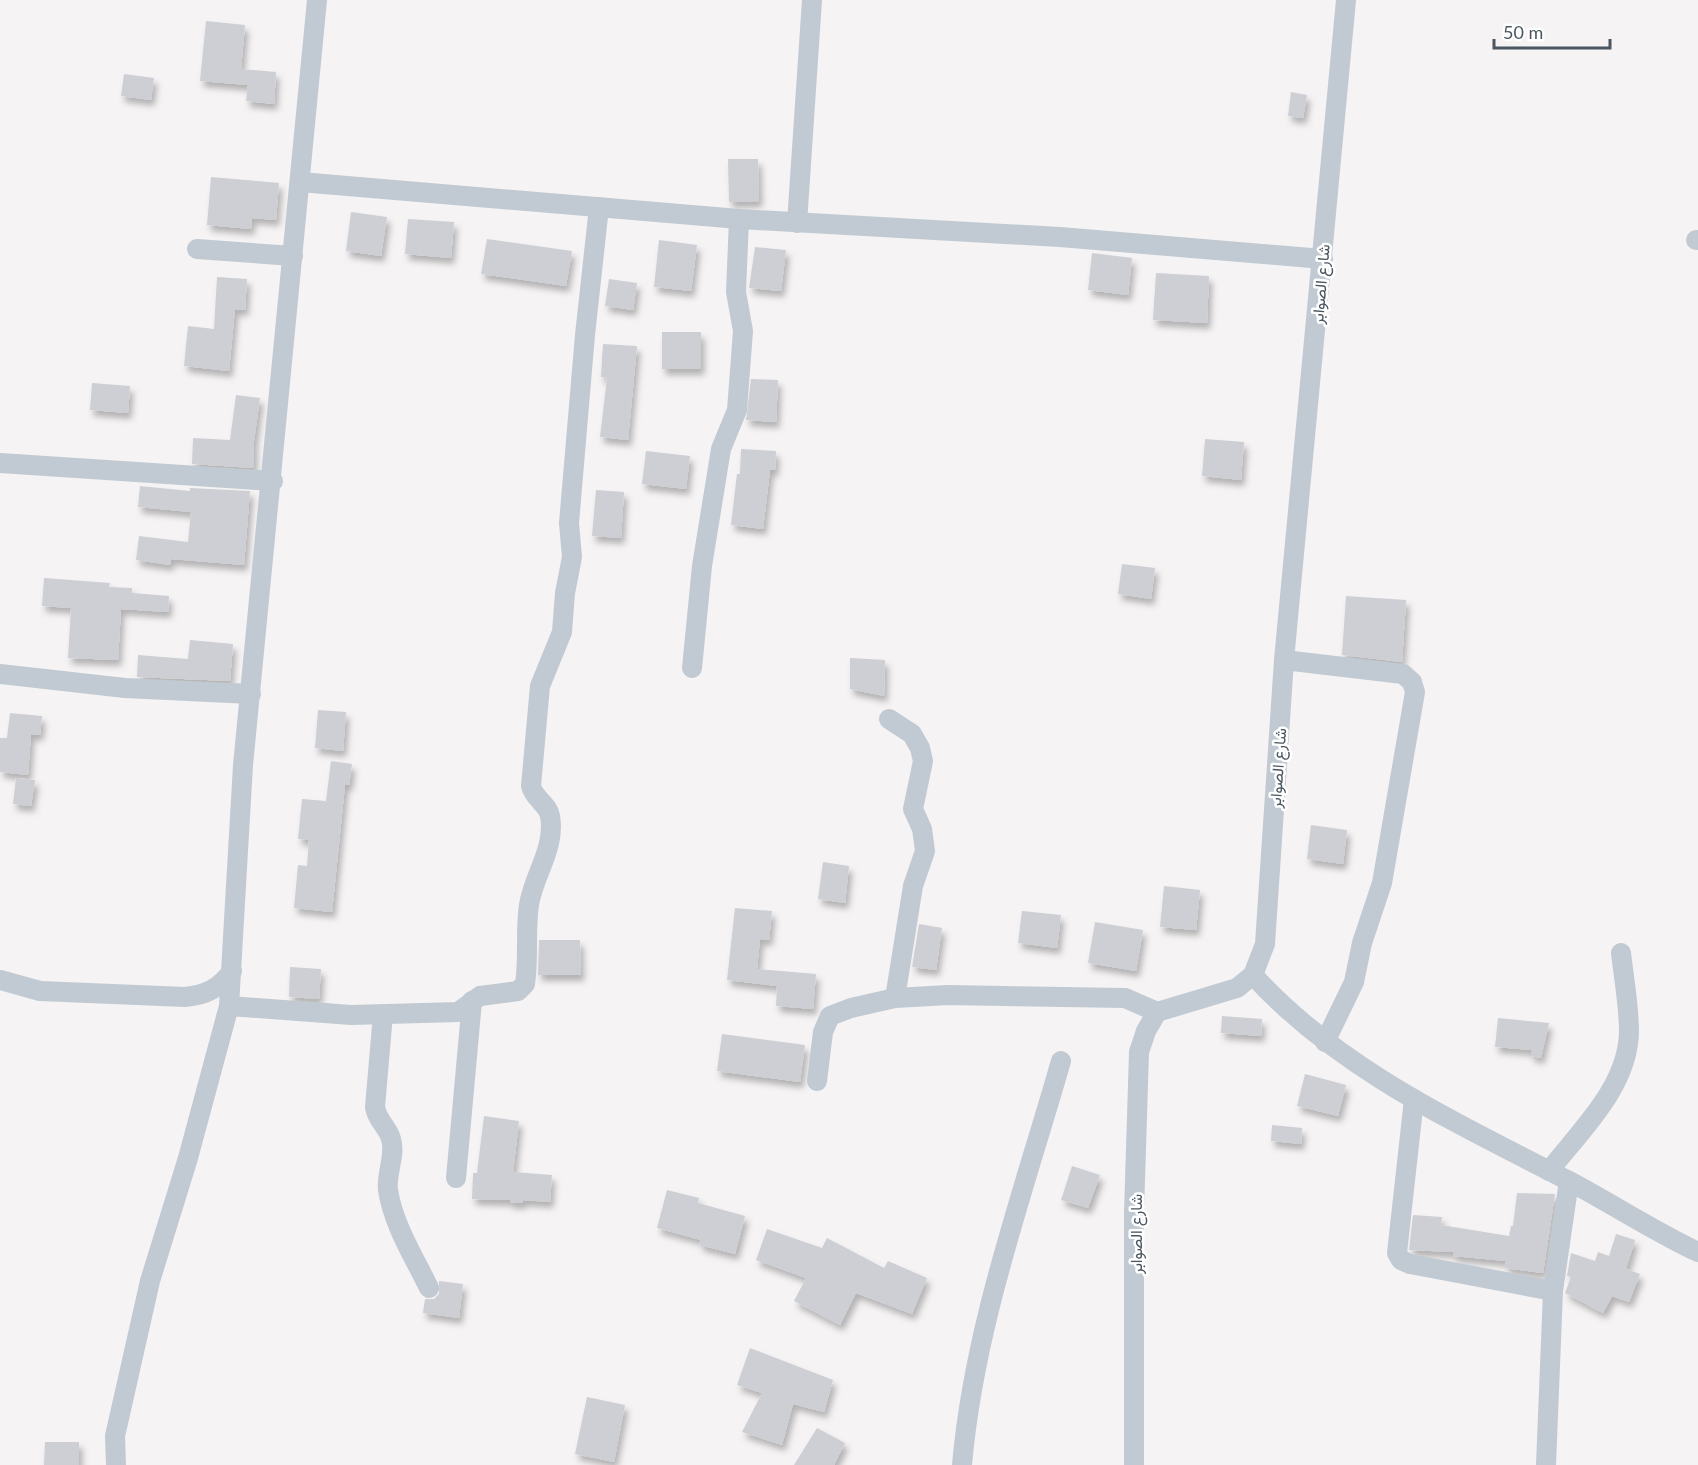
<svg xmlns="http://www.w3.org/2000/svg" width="1698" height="1465" font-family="Lato,Vazirmatn,sans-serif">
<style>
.building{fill:#cdcfd5;filter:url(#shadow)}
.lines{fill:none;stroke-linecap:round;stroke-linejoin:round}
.minor{stroke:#c1cad2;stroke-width:20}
.labels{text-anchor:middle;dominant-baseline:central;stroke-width:5;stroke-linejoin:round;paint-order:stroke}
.street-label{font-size:16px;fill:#4a5661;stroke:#fff}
</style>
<defs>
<filter id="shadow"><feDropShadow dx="3.5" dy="6" stdDeviation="3" flood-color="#0004"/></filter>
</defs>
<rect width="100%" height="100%" fill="#f5f3f3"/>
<g class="building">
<path d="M 206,21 L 245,25 L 241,69 L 276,72 L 274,104 L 246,101 L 248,85 L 200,81 Z"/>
<path d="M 124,74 L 154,78 L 151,100 L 121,96 Z"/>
<path d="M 1291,92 L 1307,95 L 1303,118 L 1288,116 Z"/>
<path d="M 728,159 L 758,159 L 759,201 L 729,202 Z"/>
<path d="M 211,177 L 279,183 L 276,220 L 252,218 L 251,229 L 207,225 Z"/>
<path d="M 351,212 L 387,217 L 381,256 L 346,251 Z"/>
<path d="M 408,219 L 454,222 L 451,258 L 405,254 Z"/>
<path d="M 487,239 L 572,251 L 566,286 L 481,274 Z"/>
<path d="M 659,240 L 697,245 L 691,291 L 654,287 Z"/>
<path d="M 755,247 L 786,250 L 781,291 L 749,288 Z"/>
<path d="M 1092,253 L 1132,258 L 1128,295 L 1088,290 Z"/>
<path d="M 1156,273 L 1209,276 L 1207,323 L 1153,320 Z"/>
<path d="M 217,277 L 247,279 L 245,310 L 235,309 L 229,371 L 184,366 L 188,326 L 214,329 Z"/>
<path d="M 609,279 L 637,283 L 633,310 L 605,306 Z"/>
<rect x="662" y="332" width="39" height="37"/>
<path d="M 603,344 L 637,346 L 628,440 L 600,437 L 607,378 L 601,377 Z"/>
<path d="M 751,379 L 778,380 L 776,422 L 746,420 Z"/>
<path d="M 92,383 L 130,386 L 128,413 L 90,410 Z"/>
<path d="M 236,395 L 260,398 L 254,441 L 254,468 L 192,464 L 193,438 L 230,440 Z"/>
<path d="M 1205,439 L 1244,442 L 1241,480 L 1202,476 Z"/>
<path d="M 741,449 L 776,451 L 775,470 L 770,470 L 763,529 L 731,525 L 737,474 L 740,474 Z"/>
<path d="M 646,451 L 690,456 L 686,489 L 642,484 Z"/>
<path d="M 140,486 L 190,491 L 190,488 L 250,491 L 244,565 L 171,559 L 170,565 L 136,560 L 139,536 L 188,542 L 191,512 L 138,507 Z"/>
<path d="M 596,490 L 624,492 L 621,538 L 592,536 Z"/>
<path d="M 1122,564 L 1155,568 L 1151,599 L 1118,594 Z"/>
<path d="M 44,578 L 110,583 L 109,587 L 132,588 L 132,593 L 169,596 L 168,612 L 121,609 L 118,660 L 68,658 L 71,608 L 42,606 Z"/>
<path d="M 1346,596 L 1406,600 L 1402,662 L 1342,655 Z"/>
<path d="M 190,640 L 233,644 L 230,681 L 137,677 L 138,655 L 188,659 Z"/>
<path d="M 850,658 L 885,660 L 884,696 L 850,689 Z"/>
<path d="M 318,710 L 346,712 L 343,751 L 315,748 Z"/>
<path d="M 10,713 L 42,716 L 40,735 L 31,734 L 28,775 L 0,772 L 0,738 L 7,738 Z"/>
<path d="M 331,761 L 352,764 L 349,785 L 345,785 L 332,912 L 294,908 L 298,865 L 307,866 L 309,840 L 298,839 L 302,799 L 326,801 Z"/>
<path d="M 16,778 L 35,780 L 31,806 L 13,804 Z"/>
<path d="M 1311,825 L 1347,830 L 1343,864 L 1307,859 Z"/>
<path d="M 823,862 L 849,866 L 845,903 L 818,899 Z"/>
<path d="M 1164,886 L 1200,890 L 1196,930 L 1160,927 Z"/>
<path d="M 735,908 L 772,911 L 769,940 L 760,939 L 757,969 L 816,974 L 813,1009 L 776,1006 L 777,986 L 727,980 Z"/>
<path d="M 1022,911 L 1061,915 L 1057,948 L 1018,943 Z"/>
<path d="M 1095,922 L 1143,930 L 1136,971 L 1088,963 Z"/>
<path d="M 919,924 L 942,928 L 936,970 L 912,967 Z"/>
<path d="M 539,940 L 580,940 L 581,975 L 538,975 Z"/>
<path d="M 290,967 L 321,969 L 319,999 L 289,997 Z"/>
<path d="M 1222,1016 L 1262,1019 L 1261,1036 L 1221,1033 Z"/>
<path d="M 1498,1018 L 1549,1023 L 1541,1058 L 1531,1056 L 1531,1050 L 1495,1047 Z"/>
<path d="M 722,1034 L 805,1045 L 800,1082 L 717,1071 Z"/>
<path d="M 1305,1074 L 1346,1085 L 1338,1116 L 1297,1106 Z"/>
<path d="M 484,1116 L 519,1121 L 513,1172 L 552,1175 L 550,1202 L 523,1200 L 523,1203 L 510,1203 L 510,1200 L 472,1199 L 473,1173 L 477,1173 Z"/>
<path d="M 1272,1125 L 1302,1128 L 1301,1144 L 1271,1141 Z"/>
<path d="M 1072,1166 L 1100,1175 L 1088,1208 L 1061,1200 Z"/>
<path d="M 667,1190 L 699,1198 L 698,1203 L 745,1216 L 735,1254 L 699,1245 L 701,1240 L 657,1228 Z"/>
<path d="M 1517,1193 L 1555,1194 L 1543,1273 L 1505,1268 L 1506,1261 L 1453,1256 L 1453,1252 L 1409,1250 L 1413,1215 L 1442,1217 L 1441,1225 L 1509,1236 L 1511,1226 L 1513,1226 Z"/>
<path d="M 767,1229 L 822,1248 L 827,1238 L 884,1268 L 888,1261 L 927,1278 L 912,1314 L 856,1293 L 840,1325 L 794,1301 L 806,1278 L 756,1260 Z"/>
<path d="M 1616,1234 L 1635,1240 L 1626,1269 L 1640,1274 L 1629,1302 L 1612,1296 L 1603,1313 L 1565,1293 L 1571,1277 L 1567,1276 L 1571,1253 L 1595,1261 L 1598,1252 L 1609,1256 Z"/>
<path d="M 439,1281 L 463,1284 L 459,1318 L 423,1313 L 425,1299 L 434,1299 L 439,1294 Z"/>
<path d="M 750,1348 L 833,1380 L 824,1412 L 793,1404 L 782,1445 L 742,1432 L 762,1393 L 737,1385 Z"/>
<path d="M 587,1397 L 625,1405 L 614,1462 L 575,1454 Z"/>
<path d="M 817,1428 L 845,1443 L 834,1465 L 794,1465 Z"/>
<path d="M 45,1442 L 79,1442 L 79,1465 L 44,1465 Z"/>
</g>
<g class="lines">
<g class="minor">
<path d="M 300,182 L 739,219 L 1060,237 L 1323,259"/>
<path d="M 797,223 L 812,0"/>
<path d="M 1696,240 L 1698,240"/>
<path d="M 197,249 L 293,256"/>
<path d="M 0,463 L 273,481"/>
<path d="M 1284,660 L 1403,674 L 1412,682 L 1415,692 L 1382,883 L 1362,943 L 1354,982 L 1325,1042"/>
<path d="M 692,668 L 702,566 L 721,449 L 737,410 L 743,331 L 736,292 L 739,219"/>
<path d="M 0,674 L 125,688 L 251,694"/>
<path d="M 889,719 L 912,734 L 920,748 L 923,761 L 913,809 L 922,829 L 925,851 L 913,886 L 895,998"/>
<path d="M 1253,975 C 1337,1068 1457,1123 1567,1180 C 1611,1203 1653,1231 1698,1252"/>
<path d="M 0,980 L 40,991 L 185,997 C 206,995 220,988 232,971"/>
<path d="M 229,1006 L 351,1015 L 458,1012 L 480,996 L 518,991 L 525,984 C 529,958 525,931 529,905 C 533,876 556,848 550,816 C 548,804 534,799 531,786 L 540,686 L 562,632 L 565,593 L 572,557 L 569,523 L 585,335 L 599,207"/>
<path d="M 383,1014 L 375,1107 C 377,1121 388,1127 391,1139 C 396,1155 386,1173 388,1190 C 393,1224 414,1257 429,1288"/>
<path d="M 817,1081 L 823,1032 L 830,1016 L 851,1008 L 895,998 L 948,995 L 1125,998 L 1157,1012"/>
<path d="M 1414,1099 L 1397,1253 L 1401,1260 L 1410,1264 L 1553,1291"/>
<path d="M 1549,1171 C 1580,1131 1628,1087 1629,1032 C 1629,1006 1624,979 1621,953"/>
<path d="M 456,1178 L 472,1001"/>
<path d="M 116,1465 L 115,1436 L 150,1281 L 188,1158 L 229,1006 L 243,765 L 317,0"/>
<path d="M 962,1465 C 974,1327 1023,1194 1061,1061"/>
<path d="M 1134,1465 L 1134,1213 L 1139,1052 L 1146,1031 L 1157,1012 L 1237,988 L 1253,975 L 1265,944 L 1284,660 L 1346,0"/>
<path d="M 1546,1465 L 1553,1291 L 1569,1181"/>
</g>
</g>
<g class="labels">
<g class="street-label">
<text transform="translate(1320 284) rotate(-85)">شارع الصوابر</text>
<text transform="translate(1277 768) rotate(-86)">شارع الصوابر</text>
<text transform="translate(1135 1234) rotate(-90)">شارع الصوابر</text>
</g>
</g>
<path d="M1494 39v9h116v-9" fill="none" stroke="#4a5661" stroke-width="3"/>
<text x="1503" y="39" font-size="18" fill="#4a5661" stroke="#ffffff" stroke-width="4.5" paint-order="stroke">50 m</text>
</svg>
